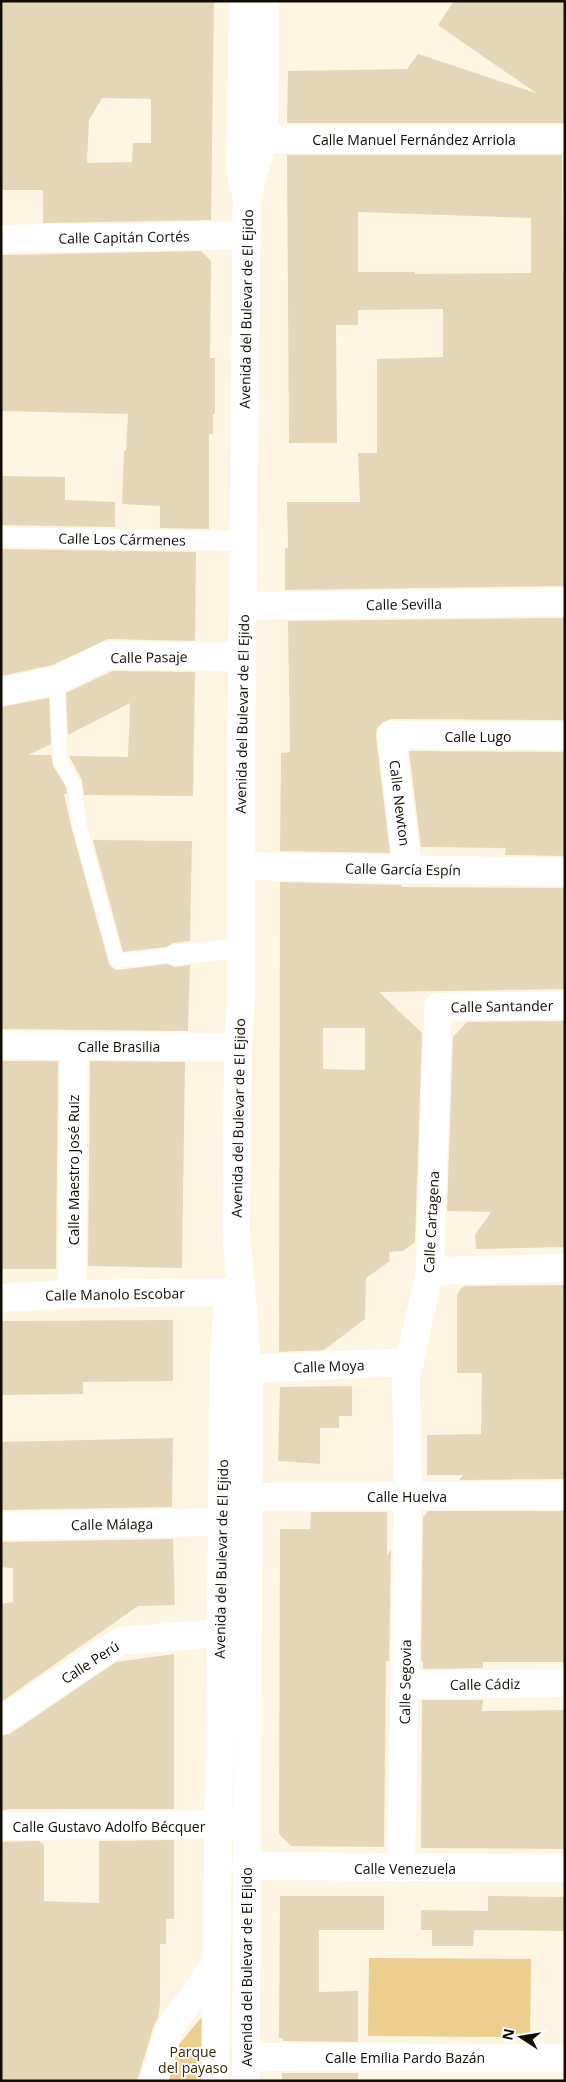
<svg xmlns="http://www.w3.org/2000/svg" width="566" height="2082" font-family="'Open Sans',sans-serif">
<style>
.green{fill:#ecce8f}
.building{fill:#e5d6b7;fill-rule:evenodd}
.lines{fill:none;stroke-linecap:round;stroke-linejoin:round}
.service{stroke:#fff;stroke-width:14}
.pedestrian{stroke:#fff;stroke-width:20}
.minor{stroke:#fff;stroke-width:28}
.tertiary{stroke:#fff;stroke-width:28}
.primary{stroke:#fff;stroke-width:28}
.labels{text-anchor:middle;dominant-baseline:central;stroke-width:4;stroke-linejoin:round;paint-order:stroke}
.street-label{font-size:14px;fill:#110c03;stroke:#fff}
.park-label{font-size:14px;fill:#352705;stroke:#fff}
</style>
<rect width="100%" height="100%" fill="#fef5e2"/>
<g class="green">
<path d="M 369,1958 L 531,1959 L 530,2037 L 368,2036 Z"/>
<path d="M 216,2000 L 212,2081 L 165,2081 L 176,2048 Z"/>
</g>
<g class="building">
<path d="M 3,1 L 214,1 L 211,220 L 43,223 L 43,190 L 1,190 ZM 102,98 L 151,99 L 151,143 L 133,143 L 132,162 L 87,163 L 89,120 Z"/>
<path d="M 454,1 L 565,1 L 565,123 L 287,123 L 288,71 L 407,69 L 418,54 L 536,93 L 438,25 Z"/>
<path d="M 287,155 L 562,155 L 563,273 L 565,273 L 565,586 L 285,590 L 285,548 L 288,548 L 287,502 L 360,502 L 358,453 L 377,453 L 377,359 L 443,357 L 443,309 L 358,310 L 358,325 L 336,325 L 337,443 L 289,443 ZM 358,212 L 531,218 L 531,273 L 415,274 L 415,272 L 358,272 Z"/>
<path d="M 201,251 L 211,261 L 210,358 L 215,358 L 215,414 L 213,414 L 213,434 L 209,434 L 209,529 L 160,528 L 160,506 L 122,504 L 124,451 L 126,451 L 128,414 L 1,411 L 1,255 Z"/>
<path d="M 1,476 L 65,477 L 65,500 L 115,502 L 115,527 L 1,525 Z"/>
<path d="M 1,549 L 196,552 L 195,641 L 108,639 L 52,665 L 1,676 Z"/>
<path d="M 565,618 L 565,720 L 391,719 L 383,722 L 377,728 L 376,737 L 390,853 L 280,851 L 281,753 L 290,752 L 288,621 Z"/>
<path d="M 112,671 L 195,672 L 193,796 L 84,795 L 82,780 L 69,756 L 128,757 L 130,703 L 68,735 L 66,693 Z"/>
<path d="M 49,698 L 51,744 L 28,755 L 51,755 L 53,766 L 66,787 L 67,794 L 64,794 L 72,830 L 109,964 L 111,967 L 117,970 L 167,964 L 175,967 L 190,965 L 188,1031 L 1,1029 L 1,707 Z"/>
<path d="M 409,751 L 565,752 L 565,856 L 505,855 L 506,848 L 421,847 Z"/>
<path d="M 93,840 L 192,841 L 190,941 L 173,943 L 166,947 L 123,952 Z"/>
<path d="M 280,882 L 401,885 L 402,887 L 565,888 L 565,989 L 379,992 L 422,1033 L 415,1242 L 403,1251 L 389,1252 L 390,1261 L 366,1278 L 365,1319 L 324,1350 L 279,1352 ZM 323,1028 L 365,1028 L 365,1070 L 323,1069 Z"/>
<path d="M 565,1021 L 565,1247 L 476,1249 L 475,1235 L 491,1212 L 447,1211 L 453,1037 L 467,1022 Z"/>
<path d="M 1,1061 L 58,1061 L 56,1269 L 1,1269 Z"/>
<path d="M 90,1061 L 185,1062 L 182,1268 L 88,1266 Z"/>
<path d="M 565,1285 L 565,1479 L 459,1480 L 463,1475 L 427,1475 L 427,1435 L 481,1434 L 482,1373 L 457,1373 L 457,1296 L 460,1289 L 465,1286 Z"/>
<path d="M 173,1320 L 173,1381 L 83,1382 L 83,1394 L 1,1395 L 1,1321 Z"/>
<path d="M 352,1386 L 352,1416 L 339,1416 L 339,1428 L 320,1428 L 320,1464 L 278,1461 L 280,1387 Z"/>
<path d="M 173,1438 L 172,1507 L 1,1510 L 1,1442 Z"/>
<path d="M 428,1511 L 565,1511 L 565,1662 L 483,1662 L 483,1668 L 423,1669 L 423,1661 L 421,1661 L 423,1517 Z"/>
<path d="M 311,1512 L 387,1512 L 387,1555 L 391,1550 L 389,1661 L 386,1661 L 384,1847 L 291,1846 L 279,1834 L 280,1529 L 310,1529 Z"/>
<path d="M 173,1539 L 175,1605 L 138,1606 L 1,1702 L 1,1604 L 13,1602 L 13,1568 L 1,1567 L 1,1542 Z"/>
<path d="M 174,1654 L 174,1809 L 5,1809 L 7,1810 L 1,1810 L 1,1736 L 10,1734 L 116,1662 Z"/>
<path d="M 422,1700 L 483,1700 L 482,1711 L 565,1710 L 565,1849 L 421,1848 Z"/>
<path d="M 174,1840 L 174,1919 L 166,1919 L 166,1944 L 160,1944 L 160,2004 L 158,2018 L 154,2025 L 137,2081 L 1,2081 L 1,1842 L 39,1841 L 44,1845 L 44,1901 L 99,1903 L 99,1841 Z"/>
<path d="M 280,1896 L 384,1896 L 384,1930 L 319,1930 L 319,1992 L 358,1991 L 358,2042 L 283,2041 L 283,2038 L 279,2038 Z"/>
<path d="M 488,1896 L 565,1897 L 565,1931 L 474,1930 L 473,1946 L 432,1946 L 432,1930 L 421,1930 L 421,1910 L 488,1911 Z"/>
<rect x="282" y="2073" width="76" height="8"/>
</g>
<g class="lines">
<path class="service" d="M 57,680 L 60,761 L 74,784 L 80,828 L 117,961 L 174,955"/>
<g class="pedestrian">
<path d="M 1,537 L 243,541"/>
<path d="M 174,955 L 240,948"/>
</g>
<g class="minor">
<path d="M 264,139 L 565,139"/>
<path d="M 1,239 L 247,235"/>
<path d="M 1,692 L 57,680 L 108,655 L 242,657"/>
<path d="M 408,870 L 391,735 L 565,736"/>
<path d="M 1,1045 L 238,1047"/>
<path d="M 430,1271 L 565,1268"/>
<path d="M 72,1294 L 74,1046"/>
<path d="M 248,1369 L 410,1362"/>
<path d="M 249,1497 L 565,1495"/>
<path d="M 405,1685 L 565,1683"/>
<path d="M 1,1721 L 120,1641 L 220,1633"/>
<path d="M 1,1826 L 242,1824"/>
<path d="M 401,1868 L 408,1495 L 406,1376 L 430,1271 L 438,1007 L 565,1005"/>
<path d="M 154,2081 L 169,2029 L 216,1964"/>
</g>
<g class="tertiary">
<path d="M 243,606 L 565,602"/>
<path d="M 241,866 L 565,872"/>
<path d="M 1,1298 L 72,1294 L 229,1292"/>
<path d="M 1,1526 L 222,1522"/>
<path d="M 246,1866 L 565,1868"/>
<path d="M 246,2057 L 565,2058"/>
</g>
<g class="primary">
<path d="M 243,1 L 240,169 L 247,198 L 241,758 L 241,998 L 238,1047 L 236,1229 L 249,1383 L 246,2081"/>
<path d="M 249,189 L 264,139 L 265,1"/>
<path d="M 215,2081 L 224,1354 L 228,1298"/>
</g>
</g>
<g class="labels">
<g class="street-label">
<text x="414" y="139">Calle Manuel Fernández Arriola</text>
<text transform="translate(124 237) rotate(-1)">Calle Capitán Cortés</text>
<text transform="translate(246 309) rotate(-89)">Avenida del Bulevar de El Ejido</text>
<text transform="translate(122 539) rotate(1)">Calle Los Cármenes</text>
<text transform="translate(404 604) rotate(-1)">Calle Sevilla</text>
<text transform="translate(149 657) rotate(-1)">Calle Pasaje</text>
<text transform="translate(242 714) rotate(-89)">Avenida del Bulevar de El Ejido</text>
<text x="478" y="736">Calle Lugo</text>
<text transform="translate(400 803) rotate(83)">Calle Newton</text>
<text transform="translate(403 869) rotate(1)">Calle García Espín</text>
<text transform="translate(502 1006) rotate(-1)">Calle Santander</text>
<text x="119" y="1046">Calle Brasilia</text>
<text transform="translate(238 1118) rotate(-89)">Avenida del Bulevar de El Ejido</text>
<text transform="translate(73 1170) rotate(-90)">Calle Maestro José Ruiz</text>
<text transform="translate(431 1222) rotate(-87)">Calle Cartagena</text>
<text transform="translate(115 1294) rotate(-1)">Calle Manolo Escobar</text>
<text transform="translate(329 1366) rotate(-2)">Calle Moya</text>
<text x="407" y="1496">Calle Huelva</text>
<text transform="translate(112 1524) rotate(-1)">Calle Málaga</text>
<text transform="translate(221 1559) rotate(-89)">Avenida del Bulevar de El Ejido</text>
<text transform="translate(90 1662) rotate(-33)">Calle Perú</text>
<text transform="translate(405 1682) rotate(-89)">Calle Segovia</text>
<text transform="translate(485 1684) rotate(-1)">Calle Cádiz</text>
<text x="109" y="1826">Calle Gustavo Adolfo Bécquer</text>
<text x="405" y="1868">Calle Venezuela</text>
<text transform="translate(246 1967) rotate(-90)">Avenida del Bulevar de El Ejido</text>
<text x="405" y="2057">Calle Emilia Pardo Bazán</text>
</g>
<g class="park-label">
<text x="193" y="2051">Parque<tspan x="193" dy="16">del payaso</tspan></text>
</g>
</g>
<rect width="566" height="2082" fill="none" stroke="#110c03" stroke-width="5"/>
<g transform="translate(521 2037) rotate(282)" stroke="#ffffff" stroke-width="4" paint-order="stroke">
<path d="M0-4L9 19L0 12L-9 19Z" fill="#110c03"/>
<text y="-8" font-size="14" font-weight="bold" text-anchor="middle" fill="#110c03">N</text>
</g>
</svg>
